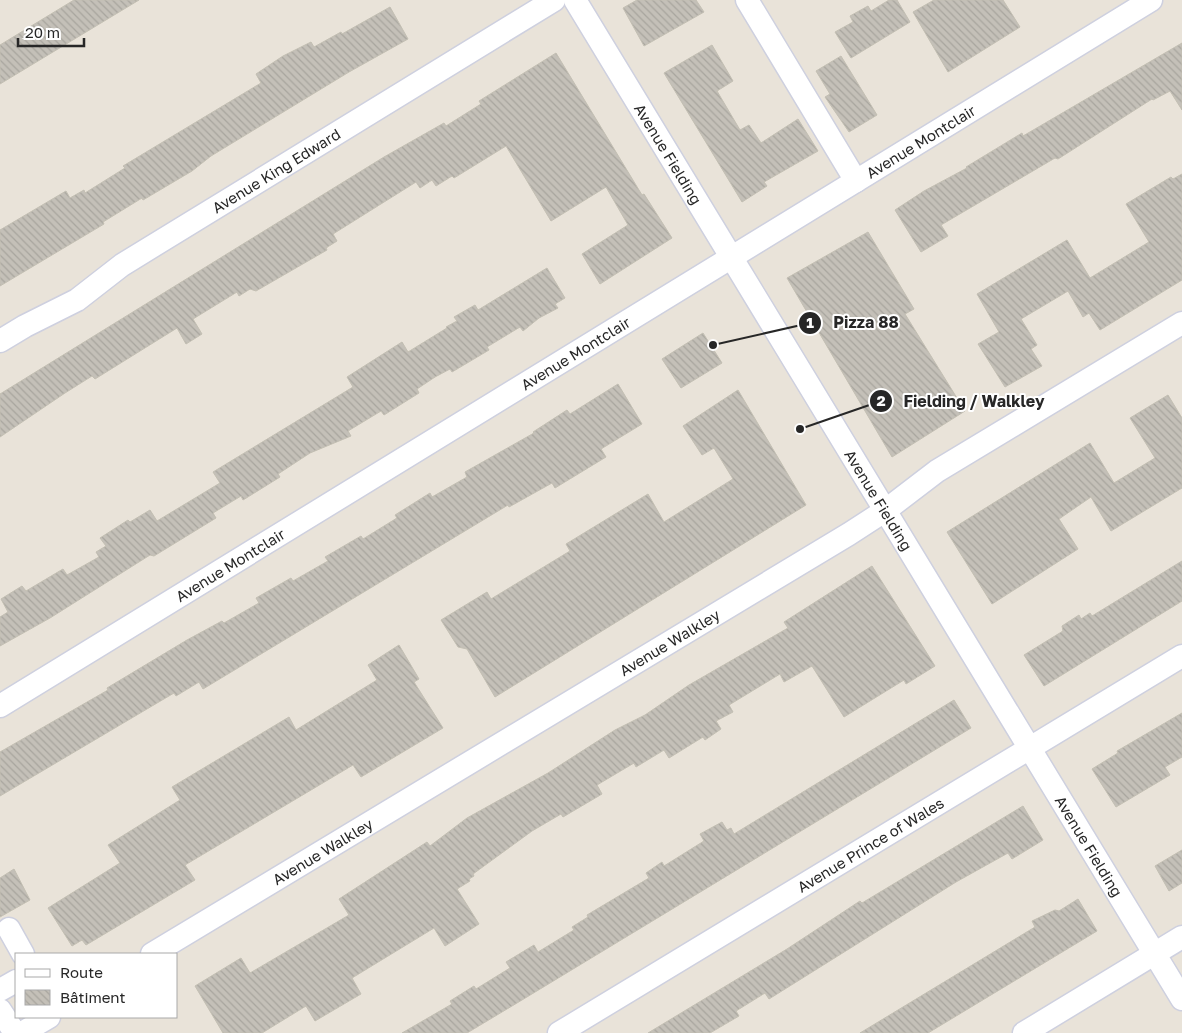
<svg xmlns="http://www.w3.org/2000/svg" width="1182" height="1033" font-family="'Golos Text',sans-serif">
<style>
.building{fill:url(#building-back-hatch);stroke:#c3bfb3}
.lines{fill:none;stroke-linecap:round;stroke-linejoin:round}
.minor-casing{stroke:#ced0df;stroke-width:25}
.minor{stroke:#fff;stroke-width:22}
.labels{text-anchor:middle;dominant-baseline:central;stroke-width:4;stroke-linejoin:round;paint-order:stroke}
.street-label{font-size:15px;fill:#272727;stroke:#fff}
.leader{fill:none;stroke:#272727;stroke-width:2}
.callout-dot{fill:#272727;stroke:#fff;stroke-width:2}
.mark-label{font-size:15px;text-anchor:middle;font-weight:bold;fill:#fff}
.callout-label{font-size:16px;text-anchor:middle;font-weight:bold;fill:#272727;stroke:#fff;stroke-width:4;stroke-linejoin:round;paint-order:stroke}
</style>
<defs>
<pattern id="building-back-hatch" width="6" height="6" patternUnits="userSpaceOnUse" patternTransform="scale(1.25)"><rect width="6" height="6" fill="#c4c0b8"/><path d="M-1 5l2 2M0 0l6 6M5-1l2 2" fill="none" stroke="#a8a59e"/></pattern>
</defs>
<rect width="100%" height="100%" fill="#e9e3d9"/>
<g class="building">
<path d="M 74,0 L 139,0 L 0,84 L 0,45 Z"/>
<path d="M 637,0 L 696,0 L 704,12 L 644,46 L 623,8 Z"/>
<path d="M 889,0 L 897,0 L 910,22 L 851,58 L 835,32 L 853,22 L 850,16 L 868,6 L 871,11 Z"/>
<path d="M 934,0 L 1003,0 L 1020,27 L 948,72 L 913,12 Z"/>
<path d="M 390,7 L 408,39 L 349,72 L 211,156 L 192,171 L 143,200 L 142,198 L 103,222 L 104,224 L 0,286 L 0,230 L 66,191 L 70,198 L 84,190 L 85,193 L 125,168 L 123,166 L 261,83 L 256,74 L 283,56 L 311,42 L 314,47 L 341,32 L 342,34 Z"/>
<path d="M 1182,43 L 1182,110 L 1170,91 L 1153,100 L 1152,99 L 1058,159 L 1055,158 L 941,225 L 948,236 L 921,252 L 895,210 L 924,191 L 967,168 L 966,167 L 1022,133 L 1023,136 Z"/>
<path d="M 712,45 L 733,81 L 717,91 L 740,130 L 749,125 L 761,143 L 798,119 L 818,151 L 764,182 L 767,186 L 742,202 L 664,73 Z"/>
<path d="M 556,53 L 642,195 L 644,194 L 672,238 L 600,284 L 582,254 L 628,225 L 606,187 L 551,221 L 506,146 L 454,178 L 452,176 L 436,186 L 432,180 L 420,188 L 416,182 L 333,234 L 337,241 L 326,248 L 327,250 L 256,291 L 250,289 L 239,296 L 237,292 L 193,319 L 202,334 L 186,344 L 177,328 L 95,379 L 92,376 L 65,393 L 0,437 L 0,394 L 384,157 L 444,123 L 446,126 L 481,104 L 479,101 Z"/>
<path d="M 841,56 L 877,115 L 849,132 L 825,97 L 830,94 L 816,71 Z"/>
<path d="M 1182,174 L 1182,280 L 1100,330 L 1089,313 L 1083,317 L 1068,291 L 1021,319 L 1037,345 L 1031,349 L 1042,366 L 1005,387 L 978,344 L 999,332 L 977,294 L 1067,240 L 1090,278 L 1149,242 L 1126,204 L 1171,177 L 1173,179 Z"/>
<path d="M 868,232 L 914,309 L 905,314 L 965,411 L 892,457 L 787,278 Z"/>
<path d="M 547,268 L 565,298 L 555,304 L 558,308 L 539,318 L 523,331 L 520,327 L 487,347 L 489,350 L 452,372 L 450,369 L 435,377 L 417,389 L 419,393 L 384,415 L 381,411 L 348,431 L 351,436 L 310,453 L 278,474 L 280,477 L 243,500 L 241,496 L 213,513 L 216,518 L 154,556 L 150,555 L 50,618 L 0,646 L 0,617 L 8,612 L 1,599 L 22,586 L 26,591 L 63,569 L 67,575 L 99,557 L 96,552 L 106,546 L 100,538 L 128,520 L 130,522 L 150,510 L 157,521 L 220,483 L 213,472 L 353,387 L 347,377 L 402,342 L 408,352 L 447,328 L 446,327 L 457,321 L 454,317 L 475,305 L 478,310 Z"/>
<path d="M 703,333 L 722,363 L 681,388 L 662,359 Z"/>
<path d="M 618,384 L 642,424 L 601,449 L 606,457 L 555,488 L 552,483 L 509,507 L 508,505 L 203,689 L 199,682 L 176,696 L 174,693 L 0,796 L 0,752 L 108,690 L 107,688 L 187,640 L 222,621 L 224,623 L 259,603 L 256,598 L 291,578 L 293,581 L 328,561 L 325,557 L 361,536 L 363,539 L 397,518 L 395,515 L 430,493 L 432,497 L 467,477 L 465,472 L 534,433 L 533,432 L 567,410 L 570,414 Z"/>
<path d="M 738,390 L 806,505 L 495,697 L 467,649 L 458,647 L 441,620 L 487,592 L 491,599 L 570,551 L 566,544 L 648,494 L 664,522 L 733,479 L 714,448 L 702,455 L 683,426 Z"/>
<path d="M 1168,395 L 1182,418 L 1182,488 L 1111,531 L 1091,497 L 1059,519 L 1078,549 L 992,604 L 947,532 L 1090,443 L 1114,483 L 1155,458 L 1130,418 Z"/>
<path d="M 1182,561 L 1182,601 L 1044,686 L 1024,655 L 1063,631 L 1062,626 L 1079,615 L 1081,619 L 1090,613 L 1092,616 Z"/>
<path d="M 872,566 L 935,666 L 906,684 L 904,680 L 844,717 L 812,666 L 784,682 L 780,674 L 729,705 L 733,712 L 716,721 L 721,729 L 705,740 L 703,737 L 669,758 L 664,750 L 636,767 L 634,763 L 597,785 L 602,794 L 563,817 L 561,814 L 532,831 L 473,874 L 474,876 L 469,879 L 470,881 L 457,889 L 479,924 L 445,946 L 434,928 L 352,978 L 361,994 L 315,1021 L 306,1006 L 262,1033 L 223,1033 L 195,986 L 241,958 L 250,973 L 349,915 L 339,899 L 427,842 L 430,846 L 467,818 L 548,773 L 615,730 L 645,715 L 689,685 L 788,628 L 784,622 Z"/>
<path d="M 399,645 L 419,679 L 414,682 L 443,728 L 361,777 L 353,765 L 185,865 L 195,880 L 86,945 L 82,940 L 72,946 L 48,908 L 120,863 L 108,845 L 180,800 L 172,787 L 289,717 L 296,730 L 377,680 L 368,665 Z"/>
<path d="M 954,700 L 971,728 L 517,1003 L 467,1033 L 402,1033 L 452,1004 L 450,1001 L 474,986 L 476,989 L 510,968 L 506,962 L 534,945 L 538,952 L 574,930 L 572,927 L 588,917 L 587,915 L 649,878 L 646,873 L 662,862 L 664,866 L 704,841 L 700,834 L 722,822 L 727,830 L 731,828 L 734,834 Z"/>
<path d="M 1182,713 L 1182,757 L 1165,767 L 1170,775 L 1116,807 L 1092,769 L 1118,753 L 1117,751 Z"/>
<path d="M 1023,806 L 1043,840 L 1012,859 L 1008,853 L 956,882 L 769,999 L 765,993 L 736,1011 L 739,1016 L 710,1033 L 648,1033 L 787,949 L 860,901 L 862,903 Z"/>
<path d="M 1182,850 L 1182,883 L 1169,891 L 1155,866 Z"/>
<path d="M 14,869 L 30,900 L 0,917 L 0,878 Z"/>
<path d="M 1078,899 L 1097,931 L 928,1033 L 860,1033 L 1035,927 L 1032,921 L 1055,910 L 1059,911 Z"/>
</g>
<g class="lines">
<g class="minor-casing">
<g id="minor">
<path id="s1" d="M 575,0 L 1182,999"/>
<path d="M 747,0 L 856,181"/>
<path id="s2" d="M 0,341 L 25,326 L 77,300 L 122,265 L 554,0"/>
<path id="s3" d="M 0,706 L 1151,0"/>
<path d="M 9,929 L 23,954"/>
<path id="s4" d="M 152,954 L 849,534 L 886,510 L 937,471 L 1182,323"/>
<path d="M 0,990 L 16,981"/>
<path d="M 0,1010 L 15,1033"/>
<path d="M 22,1033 L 49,1017"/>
<path id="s5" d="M 559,1033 L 1182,656"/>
<path d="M 1024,1033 L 1182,937"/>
</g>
</g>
<use href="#minor" class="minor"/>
</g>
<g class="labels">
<g class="street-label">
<text stroke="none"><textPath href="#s3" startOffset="1080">Avenue Montclair</textPath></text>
<text stroke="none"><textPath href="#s1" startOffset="180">Avenue Fielding</textPath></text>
<text stroke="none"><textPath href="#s2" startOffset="325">Avenue King Edward</textPath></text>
<text stroke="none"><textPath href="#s3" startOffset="675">Avenue Montclair</textPath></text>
<text stroke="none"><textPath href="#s1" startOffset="585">Avenue Fielding</textPath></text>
<text stroke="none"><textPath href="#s3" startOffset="270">Avenue Montclair</textPath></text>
<text stroke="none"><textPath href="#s4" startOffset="604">Avenue Walkley</textPath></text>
<text stroke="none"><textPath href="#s5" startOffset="364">Avenue Prince of Wales</textPath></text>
<text stroke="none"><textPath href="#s1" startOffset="990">Avenue Fielding</textPath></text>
<text stroke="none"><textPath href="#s4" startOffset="199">Avenue Walkley</textPath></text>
</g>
</g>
<path class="leader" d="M713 345L810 323M800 429L881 401"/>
<g class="callout-dot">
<circle cx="713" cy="345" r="5"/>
<circle cx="800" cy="429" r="5"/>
<circle cx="810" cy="323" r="12"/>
<circle cx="881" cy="401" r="12"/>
</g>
<g class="mark-label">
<text x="810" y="328">1</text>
<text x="881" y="406">2</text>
</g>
<g class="callout-label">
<text x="866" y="328">Pizza 88</text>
<text x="974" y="407">Fielding / Walkley</text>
</g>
<rect x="15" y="953" width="162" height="65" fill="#ffffff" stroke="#a9a9a9"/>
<rect x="25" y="969" width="25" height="8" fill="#ffffff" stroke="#a9a9a9"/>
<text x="60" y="978" font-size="15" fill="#272727">Route</text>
<rect x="25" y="990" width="25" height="15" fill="url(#building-back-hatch)" stroke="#a9a9a9"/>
<text x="60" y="1003" font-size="15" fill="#272727">Bâtiment</text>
<path d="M18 38v8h66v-8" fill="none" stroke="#272727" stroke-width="2.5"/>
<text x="25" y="38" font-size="15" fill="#272727" stroke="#ffffff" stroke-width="4" paint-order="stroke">20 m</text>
</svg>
